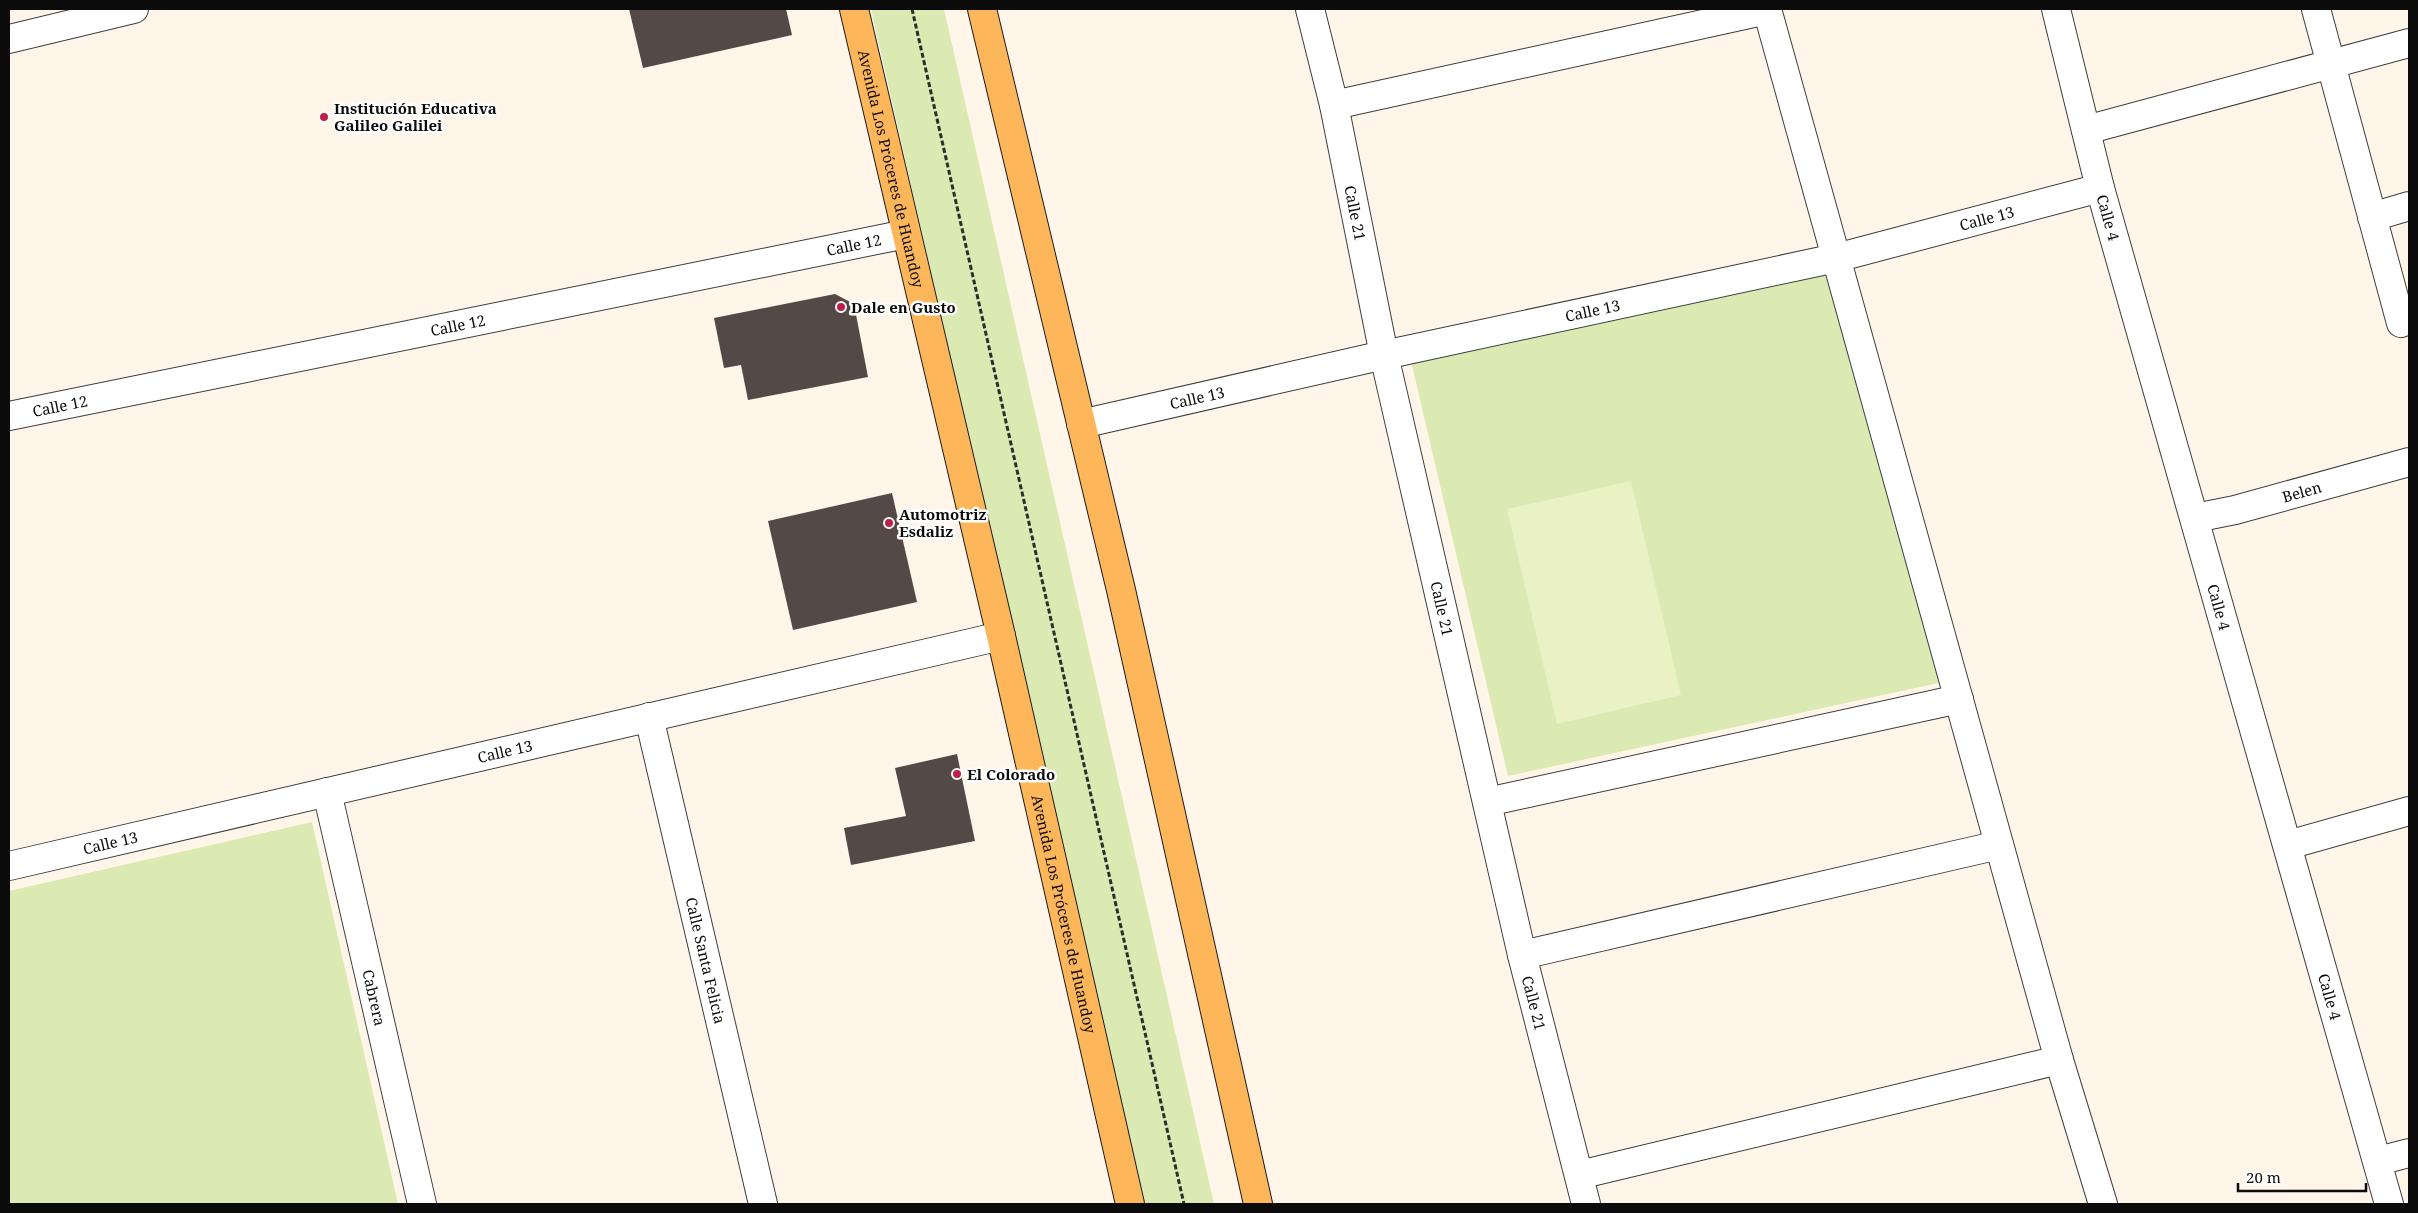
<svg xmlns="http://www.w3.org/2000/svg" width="2418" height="1213" font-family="'Noto Serif',serif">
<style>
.green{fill:#daeab2}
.pitch{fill:#eaf1c4}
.building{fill:#544947}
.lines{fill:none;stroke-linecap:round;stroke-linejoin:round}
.minor-casing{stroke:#3e3e3e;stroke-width:30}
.major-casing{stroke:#1c1c1c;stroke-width:30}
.path{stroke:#2d2d2d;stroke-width:3;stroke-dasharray:5 2.5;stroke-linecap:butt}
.minor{stroke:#fff;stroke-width:28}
.major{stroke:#feb65a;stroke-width:28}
.poi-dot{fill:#bf1f46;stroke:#fff;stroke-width:2}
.labels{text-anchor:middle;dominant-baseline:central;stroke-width:5;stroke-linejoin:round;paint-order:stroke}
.poi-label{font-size:15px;font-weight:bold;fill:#0b0b0b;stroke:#fff;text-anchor:start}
.street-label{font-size:15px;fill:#0b0b0b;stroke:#fff}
</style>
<rect width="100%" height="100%" fill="#fff6e9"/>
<g class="green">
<path d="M 871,9 L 944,9 L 1214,1204 L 1143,1204 Z"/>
<path d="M 1825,272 L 1943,682 L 1508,776 L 1411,361 Z"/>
<path d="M 312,822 L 398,1204 L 9,1204 L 9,891 Z"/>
</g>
<path class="pitch" d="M 1631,481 L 1681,695 L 1557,724 L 1507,509 Z"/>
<g class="building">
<path d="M 629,9 L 786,9 L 792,35 L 643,68 Z"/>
<path d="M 835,294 L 854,304 L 868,377 L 748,400 L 741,365 L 724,368 L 714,318 Z"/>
<path d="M 892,493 L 917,602 L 793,630 L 768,521 Z"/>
<path d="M 957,754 L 975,841 L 851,865 L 844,828 L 906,816 L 895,768 Z"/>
</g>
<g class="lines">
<g class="minor-casing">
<g id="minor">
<path id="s1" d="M 1310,9 L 1334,105 L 1384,355 L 1522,955 L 1586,1204"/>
<path d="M 1767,9 L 2059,1060 L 2103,1204"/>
<path id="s2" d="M 2056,9 L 2100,188 L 2389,1204"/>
<path d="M 2316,9 L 2401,323"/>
<path d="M 9,39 L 134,9"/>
<path d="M 1334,105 L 1767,10"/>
<path d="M 2086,130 L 2409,43"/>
<path d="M 2372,217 L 2409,206"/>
<path id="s3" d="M 9,416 L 906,234"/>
<path id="s4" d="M 1081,424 L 1384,355 L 1836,258 L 2100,188"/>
<path id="s5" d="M 2195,518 L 2235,510 L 2409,462"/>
<path id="s6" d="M 649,717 L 763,1204"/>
<path id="s7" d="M 327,792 L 422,1204"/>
<path d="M 1487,802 L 1959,699"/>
<path d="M 2288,845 L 2409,811"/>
<path id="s8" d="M 9,866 L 1001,636"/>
<path d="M 1522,955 L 1999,845"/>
<path d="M 2378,1161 L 2409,1153"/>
<path d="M 1579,1175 L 2059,1060"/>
</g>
</g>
<g class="major-casing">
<g id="major">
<path id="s9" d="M 854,9 L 1001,636 L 1130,1204"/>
<path d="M 982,9 L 1121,590 L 1258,1204"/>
</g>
</g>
<path class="path" d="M 912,9 L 1184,1204"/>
<use href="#minor" class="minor"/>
<use href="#major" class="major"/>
</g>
<g class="poi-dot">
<circle cx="324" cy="117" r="5"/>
<circle cx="841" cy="307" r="5"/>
<circle cx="889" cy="523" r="5"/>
<circle cx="957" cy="774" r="5"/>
</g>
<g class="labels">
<g class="poi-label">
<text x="334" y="108">Institución Educativa<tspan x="334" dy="17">Galileo Galilei</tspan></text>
<text x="851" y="307">Dale en Gusto</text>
<text x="899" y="514">Automotriz<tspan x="899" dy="17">Esdaliz</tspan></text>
<text x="967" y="774">El Colorado</text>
</g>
<g class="street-label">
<text stroke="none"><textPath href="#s9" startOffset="164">Avenida Los Próceres de Huandoy</textPath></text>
<text stroke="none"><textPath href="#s1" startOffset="209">Calle 21</textPath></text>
<text stroke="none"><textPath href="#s4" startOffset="929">Calle 13</textPath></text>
<text stroke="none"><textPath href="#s2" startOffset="215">Calle 4</textPath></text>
<text stroke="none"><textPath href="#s3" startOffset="862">Calle 12</textPath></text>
<text stroke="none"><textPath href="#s4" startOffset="524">Calle 13</textPath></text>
<text stroke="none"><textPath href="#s3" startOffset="458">Calle 12</textPath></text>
<text stroke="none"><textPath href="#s4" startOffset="119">Calle 13</textPath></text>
<text stroke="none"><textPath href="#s3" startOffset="52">Calle 12</textPath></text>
<text stroke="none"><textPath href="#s5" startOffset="110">Belen</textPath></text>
<text stroke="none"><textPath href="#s2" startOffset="620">Calle 4</textPath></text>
<text stroke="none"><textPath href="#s1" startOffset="614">Calle 21</textPath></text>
<text stroke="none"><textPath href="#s8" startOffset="509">Calle 13</textPath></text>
<text stroke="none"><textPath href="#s8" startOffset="104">Calle 13</textPath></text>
<text stroke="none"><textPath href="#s9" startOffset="929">Avenida Los Próceres de Huandoy</textPath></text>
<text stroke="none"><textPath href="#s6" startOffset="250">Calle Santa Felicia</textPath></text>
<text stroke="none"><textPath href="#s2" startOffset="1025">Calle 4</textPath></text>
<text stroke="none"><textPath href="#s7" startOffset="211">Cabrera</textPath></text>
<text stroke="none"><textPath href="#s1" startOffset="1019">Calle 21</textPath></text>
</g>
</g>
<rect width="2418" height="1213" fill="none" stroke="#0b0b0b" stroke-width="20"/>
<path d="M2238 1183v8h128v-8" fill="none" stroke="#0b0b0b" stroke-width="2.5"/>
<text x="2246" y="1183" font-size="15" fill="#0b0b0b" stroke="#ffffff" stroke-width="4" paint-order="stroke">20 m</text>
</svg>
